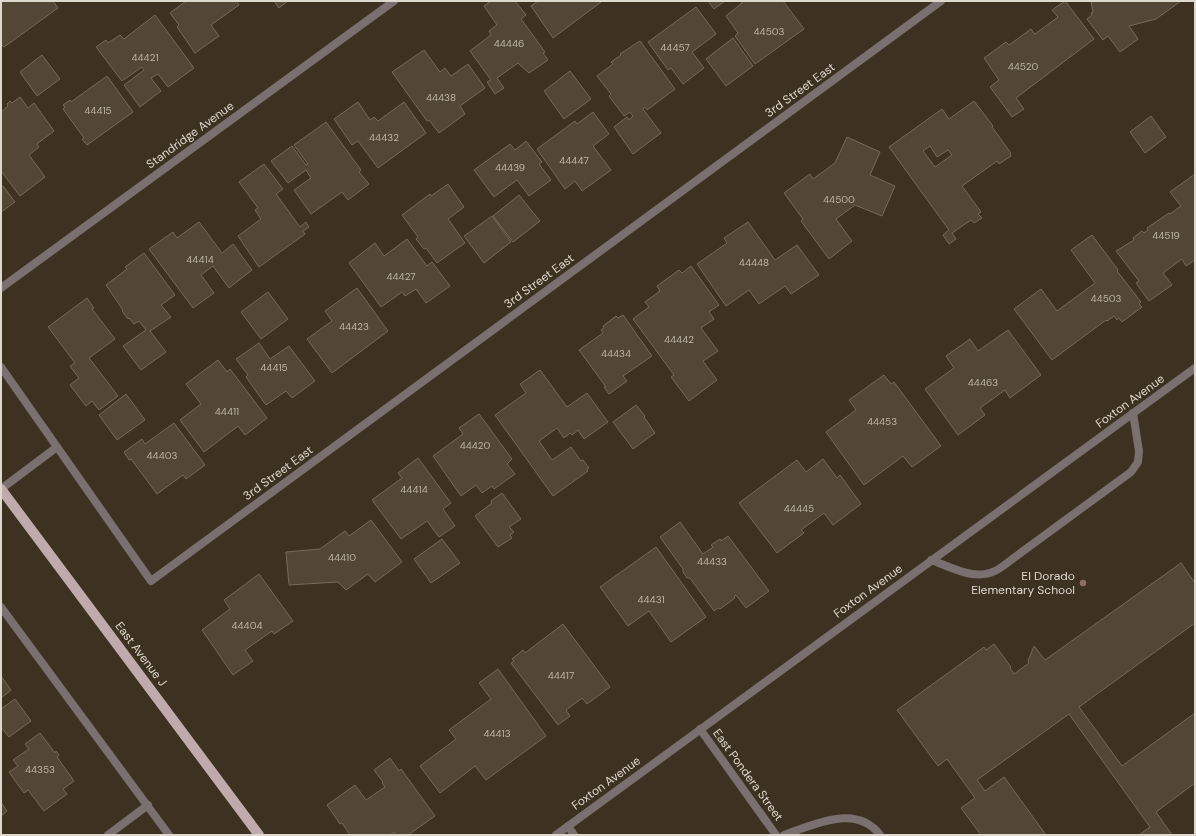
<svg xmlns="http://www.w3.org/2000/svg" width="1196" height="836" font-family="'DM Sans',sans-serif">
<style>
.building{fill:#524736;stroke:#766957;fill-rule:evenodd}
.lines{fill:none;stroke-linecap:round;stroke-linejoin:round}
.service{stroke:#7b7070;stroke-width:8}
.minor{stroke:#7b7070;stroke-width:8}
.primary{stroke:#c1aaab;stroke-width:10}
.education-dot{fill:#8d6e63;stroke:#3d3222;stroke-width:1.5}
.labels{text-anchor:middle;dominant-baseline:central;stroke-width:3;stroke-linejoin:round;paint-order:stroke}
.number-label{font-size:10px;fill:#bcb4a8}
.street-label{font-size:12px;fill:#dfd8ce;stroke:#3d3222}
.poi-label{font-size:12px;fill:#dfd8ce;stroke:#3d3222;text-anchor:end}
</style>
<rect width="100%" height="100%" fill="#3d3222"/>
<g class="building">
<path d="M 1,1 L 53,1 L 58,8 L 4,47 L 1,44 Z"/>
<path d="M 186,1 L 236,1 L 239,5 L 211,25 L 219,36 L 195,53 L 177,27 L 179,25 L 170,13 Z"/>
<path d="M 274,1 L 288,1 L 279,8 Z"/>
<path d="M 491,1 L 515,1 L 526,15 L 521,19 L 545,52 L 543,53 L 548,60 L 529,73 L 518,63 L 497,78 L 504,88 L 495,94 L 487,82 L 491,80 L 470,51 L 491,35 L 489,31 L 497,25 L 484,6 Z"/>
<path d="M 538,1 L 600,1 L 601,2 L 553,38 L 531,6 Z"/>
<path d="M 708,1 L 725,1 L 714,9 Z"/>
<path d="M 741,1 L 783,1 L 804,29 L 755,64 L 735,36 L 738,33 L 726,16 L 742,3 Z"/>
<path d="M 1065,1 L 1094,39 L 1016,98 L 1024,109 L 1012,117 L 990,87 L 999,80 L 984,58 L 1006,42 L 1009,45 L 1031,29 L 1035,34 L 1058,17 L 1052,10 Z"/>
<path d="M 1091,1 L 1181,1 L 1156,19 L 1129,26 L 1138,39 L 1120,52 L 1108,36 L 1103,40 L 1087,19 L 1092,15 L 1091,13 L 1093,12 Z"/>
<path d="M 696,7 L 716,34 L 692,52 L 704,68 L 683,84 L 671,68 L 668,70 L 648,42 Z"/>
<path d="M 155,15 L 194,68 L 168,87 L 158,74 L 151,78 L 161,91 L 140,107 L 124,85 L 144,70 L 142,67 L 122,81 L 96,47 L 106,40 L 108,43 L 120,35 L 124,39 Z"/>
<path d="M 733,38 L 753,66 L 726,86 L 706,59 Z"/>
<path d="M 640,41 L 675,89 L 647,110 L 645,107 L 643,109 L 661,133 L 633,154 L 614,127 L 627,117 L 629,120 L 633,116 L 630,112 L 624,116 L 609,96 L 611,94 L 597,76 L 613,64 L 611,62 L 621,55 L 620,54 Z"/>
<path d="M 424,50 L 440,72 L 445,68 L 451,76 L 468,64 L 485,88 L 460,106 L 465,114 L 439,133 L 429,120 L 427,121 L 392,72 Z"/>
<path d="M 42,55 L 60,79 L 37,96 L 20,72 Z"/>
<path d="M 570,71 L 591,99 L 564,119 L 544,91 Z"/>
<path d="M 107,76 L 133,112 L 87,145 L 82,139 L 84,138 L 63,109 L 65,107 L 63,105 L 70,100 L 71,102 Z"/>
<path d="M 20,97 L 28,108 L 34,103 L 54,131 L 37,144 L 39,147 L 29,155 L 45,177 L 20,196 L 1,171 L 1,112 L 8,106 L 7,104 L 10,101 L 12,103 Z"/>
<path d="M 974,101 L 993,126 L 992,127 L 1010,152 L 1011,156 L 999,164 L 997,161 L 962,186 L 981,212 L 978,214 L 982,218 L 974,223 L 971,220 L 952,233 L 956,239 L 949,244 L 943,235 L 949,230 L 889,147 L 942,109 L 949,119 ZM 930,146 L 937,157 L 948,150 L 952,155 L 935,167 L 923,151 Z"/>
<path d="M 358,102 L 370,120 L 374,117 L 378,121 L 404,102 L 426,133 L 378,168 L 358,141 L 352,145 L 334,119 Z"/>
<path d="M 593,112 L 609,134 L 593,146 L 611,170 L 582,191 L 575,181 L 565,189 L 537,149 L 575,121 L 577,124 Z"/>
<path d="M 1151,116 L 1166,137 L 1145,153 L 1130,132 Z"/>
<path d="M 326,122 L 361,170 L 359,172 L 369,184 L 348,200 L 342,192 L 311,214 L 294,190 L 311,178 L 306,170 L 288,183 L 271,161 L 292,146 L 306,165 L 308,164 L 294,145 Z"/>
<path d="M 847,137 L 880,152 L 870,175 L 895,186 L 882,216 L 855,205 L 836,219 L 852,241 L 829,259 L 801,221 L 803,219 L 784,193 L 810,174 L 813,179 L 835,163 Z"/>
<path d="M 526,141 L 542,162 L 539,164 L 551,180 L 529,196 L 517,180 L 494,197 L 474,170 L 510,144 L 515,150 Z"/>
<path d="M 264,164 L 283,189 L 276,194 L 300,227 L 306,222 L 309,227 L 303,231 L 305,234 L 259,267 L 238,236 L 261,219 L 255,210 L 258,208 L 239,182 Z"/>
<path d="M 1195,174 L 1195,260 L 1186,266 L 1182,259 L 1163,273 L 1172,285 L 1149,301 L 1136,283 L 1139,281 L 1116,251 L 1134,240 L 1133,238 L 1142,231 L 1144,233 L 1148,230 L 1147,228 L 1169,213 L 1170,214 L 1181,206 L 1170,192 Z"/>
<path d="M 448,184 L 464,207 L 448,219 L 465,243 L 437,263 L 426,248 L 424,249 L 416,239 L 418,237 L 402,215 L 430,194 L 431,196 Z"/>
<path d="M 3,186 L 15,202 L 1,212 L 1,187 Z"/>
<path d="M 519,195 L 540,221 L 513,242 L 493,216 Z"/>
<path d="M 492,216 L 511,242 L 484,263 L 464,236 Z"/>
<path d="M 199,222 L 222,253 L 233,244 L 252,270 L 229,288 L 213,266 L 201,275 L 214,293 L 193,308 L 149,249 L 173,232 L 177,238 Z"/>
<path d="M 748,222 L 775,260 L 797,245 L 819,275 L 791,294 L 785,286 L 759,304 L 749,290 L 726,306 L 697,264 L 727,243 L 724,238 Z"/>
<path d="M 1092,235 L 1118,270 L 1117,271 L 1141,302 L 1139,304 L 1142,307 L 1122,322 L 1119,318 L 1117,320 L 1114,316 L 1107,321 L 1106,320 L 1052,360 L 1014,309 L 1041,289 L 1057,311 L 1095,283 L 1071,250 Z"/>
<path d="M 407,239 L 427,266 L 432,262 L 450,286 L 426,303 L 416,289 L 405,296 L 402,292 L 381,307 L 349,263 L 375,243 L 384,256 Z"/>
<path d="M 144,253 L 175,295 L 161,305 L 171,317 L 150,331 L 166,352 L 141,370 L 123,346 L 146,330 L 139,321 L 134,324 L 129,318 L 128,319 L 122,311 L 123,310 L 106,285 L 127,269 L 125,267 Z"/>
<path d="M 691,266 L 719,305 L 709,312 L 714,319 L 701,328 L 718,351 L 703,361 L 717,380 L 689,401 L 671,377 L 674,375 L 633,319 L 649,307 L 645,302 L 660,291 L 657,286 L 679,270 L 682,273 Z"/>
<path d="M 357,288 L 388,331 L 332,373 L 307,339 L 332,321 L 325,311 Z"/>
<path d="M 268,292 L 288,319 L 261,339 L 241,312 Z"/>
<path d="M 87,298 L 94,308 L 92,309 L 115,339 L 89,358 L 118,396 L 99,410 L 92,401 L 86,406 L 70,385 L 79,378 L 70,366 L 75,363 L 48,327 Z"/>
<path d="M 623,315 L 652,356 L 623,376 L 627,381 L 609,394 L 604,387 L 606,387 L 579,350 L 603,333 L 601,330 L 604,328 L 603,326 L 616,316 L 618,318 Z"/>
<path d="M 1008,330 L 1041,375 L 1010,398 L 1005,390 L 980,408 L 985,415 L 958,435 L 925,389 L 954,368 L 946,356 L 970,339 L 978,351 Z"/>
<path d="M 259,343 L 270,359 L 289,346 L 315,381 L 292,398 L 286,391 L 266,405 L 246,377 L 248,375 L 236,359 Z"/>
<path d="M 218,360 L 227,372 L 230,369 L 267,418 L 245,435 L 238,426 L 204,452 L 180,420 L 201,404 L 186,384 Z"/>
<path d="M 540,370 L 567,407 L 587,393 L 608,422 L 584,439 L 578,430 L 572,435 L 570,433 L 564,438 L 557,428 L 539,441 L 552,460 L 571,447 L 581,461 L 583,460 L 589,468 L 587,469 L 588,471 L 553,496 L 495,415 L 526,393 L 520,384 Z"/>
<path d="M 884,375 L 891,384 L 894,382 L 941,446 L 912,467 L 903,456 L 864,485 L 826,432 L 856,410 L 849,400 Z"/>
<path d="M 126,394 L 145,420 L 117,440 L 99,415 Z"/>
<path d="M 636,405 L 645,416 L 644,417 L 655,433 L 633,449 L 613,422 Z"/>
<path d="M 479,414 L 512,459 L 507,464 L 515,474 L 494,489 L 492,486 L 482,493 L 476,485 L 461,496 L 433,456 L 463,434 L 459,428 Z"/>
<path d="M 174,423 L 205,465 L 186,479 L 183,475 L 157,494 L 131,459 L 129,460 L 124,452 L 142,439 L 145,444 Z"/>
<path d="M 418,458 L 451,503 L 443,509 L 455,526 L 439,537 L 427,521 L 401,539 L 372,500 L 402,478 L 398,473 Z"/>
<path d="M 823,459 L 837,478 L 840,475 L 861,504 L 833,525 L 824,513 L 801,530 L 804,533 L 777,553 L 739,503 L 797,460 L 806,472 Z"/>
<path d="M 502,493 L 521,519 L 509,527 L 514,532 L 510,535 L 512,538 L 498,547 L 475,516 L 492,503 L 491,501 Z"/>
<path d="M 371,520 L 402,562 L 375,582 L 368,574 L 346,590 L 338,582 L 289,585 L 286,552 L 320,549 L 345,531 L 349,536 Z"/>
<path d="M 680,522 L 703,554 L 713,547 L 711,545 L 720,539 L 721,541 L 728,536 L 769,591 L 746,608 L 736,595 L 734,597 L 735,598 L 720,609 L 718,608 L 714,611 L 690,578 L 687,578 L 683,572 L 683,569 L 660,537 Z"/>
<path d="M 442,539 L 460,563 L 431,583 L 414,559 Z"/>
<path d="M 656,547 L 706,617 L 671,642 L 649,611 L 628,626 L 600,587 Z"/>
<path d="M 1181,563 L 1195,583 L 1195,623 L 1079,707 L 1122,766 L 1195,713 L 1195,783 L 1156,812 L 1172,835 L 1139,835 L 1150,827 L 1069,714 L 977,780 L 985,791 L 1004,777 L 1046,835 L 981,835 L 961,808 L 975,798 L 947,759 L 938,766 L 897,710 L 984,647 L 986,650 L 994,644 L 1011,667 L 1010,668 L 1014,674 L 1029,663 L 1028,661 L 1034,646 L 1045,660 Z"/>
<path d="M 259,574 L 293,621 L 274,634 L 272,631 L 245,650 L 253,661 L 233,675 L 202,630 L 230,609 L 224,600 Z"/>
<path d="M 563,624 L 610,687 L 587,704 L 582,698 L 566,710 L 570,716 L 558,725 L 511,663 L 514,661 L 512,659 L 523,650 L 525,653 Z"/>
<path d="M 498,669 L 546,736 L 486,780 L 475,766 L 440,793 L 420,766 L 456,739 L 449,730 L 491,699 L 479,683 Z"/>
<path d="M 1,676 L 11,690 L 1,698 Z"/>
<path d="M 15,699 L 31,721 L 9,737 L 1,727 L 1,709 Z"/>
<path d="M 40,733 L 55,753 L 56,751 L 59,755 L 57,757 L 74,781 L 63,789 L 67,794 L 44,811 L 28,790 L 24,793 L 9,772 L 18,766 L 13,760 L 29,749 L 25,744 Z"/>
<path d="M 390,758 L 399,771 L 401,769 L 435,816 L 408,835 L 396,835 L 394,832 L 390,835 L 350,835 L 342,823 L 340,824 L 327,805 L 355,785 L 366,800 L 385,787 L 382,783 L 383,782 L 374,770 Z"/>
<path d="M 1,802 L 7,811 L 1,816 Z"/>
</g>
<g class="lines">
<g class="service">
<path d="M 931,560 C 951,567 974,581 995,571 C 1001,568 1006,564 1011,560 L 1131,472 L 1138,462 L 1139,451 L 1133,413"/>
<path d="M 568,826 L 574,835"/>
<path d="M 784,835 C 813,825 856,803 880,835"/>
</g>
<g class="minor">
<path d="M 1,288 L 394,1"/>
<path d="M 1,367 L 151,581 L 941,1"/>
<path d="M 1,489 L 57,447"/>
<path d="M 1,607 L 169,835"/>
<path d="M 700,729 L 776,835"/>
<path d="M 108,835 L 148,805"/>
<path d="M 556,835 L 1195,368"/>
</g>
<path class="primary" d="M 1,489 L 259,835"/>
</g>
<circle class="education-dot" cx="1083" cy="583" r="4"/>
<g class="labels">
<g class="number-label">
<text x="769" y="31">44503</text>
<text x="509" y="43">44446</text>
<text x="675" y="47">44457</text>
<text x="145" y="57">44421</text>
<text x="1023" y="66">44520</text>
<text x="441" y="97">44438</text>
<text x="98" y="110">44415</text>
<text x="384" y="137">44432</text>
<text x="574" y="160">44447</text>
<text x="510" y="167">44439</text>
<text x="839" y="199">44500</text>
<text x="1166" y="235">44519</text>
<text x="200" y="259">44414</text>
<text x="754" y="262">44448</text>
<text x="401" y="276">44427</text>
<text x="1106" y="298">44503</text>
<text x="354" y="326">44423</text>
<text x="679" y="339">44442</text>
<text x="616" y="353">44434</text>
<text x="274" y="367">44415</text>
<text x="983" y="382">44463</text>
<text x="227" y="411">44411</text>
<text x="882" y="421">44453</text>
<text x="475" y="445">44420</text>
<text x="162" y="455">44403</text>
<text x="414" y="489">44414</text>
<text x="799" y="508">44445</text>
<text x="342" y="557">44410</text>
<text x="712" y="561">44433</text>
<text x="651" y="599">44431</text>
<text x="247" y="625">44404</text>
<text x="561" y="675">44417</text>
<text x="497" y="733">44413</text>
<text x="40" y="769">44353</text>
</g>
<g class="street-label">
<text transform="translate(800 90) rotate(-36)">3rd Street East</text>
<text transform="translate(190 135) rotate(-36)">Standridge Avenue</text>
<text transform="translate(539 281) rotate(-36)">3rd Street East</text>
<text transform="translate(1130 401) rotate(-36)">Foxton Avenue</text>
<text transform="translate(278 473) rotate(-36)">3rd Street East</text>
<text transform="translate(868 591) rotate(-36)">Foxton Avenue</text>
<text transform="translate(141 654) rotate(53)">East Avenue J</text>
<text transform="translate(748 775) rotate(54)">East Pondera Street</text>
<text transform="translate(606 783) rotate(-36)">Foxton Avenue</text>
</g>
<g class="poi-label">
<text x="1075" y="576">El Dorado<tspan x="1075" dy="14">Elementary School</tspan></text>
</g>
</g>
<rect width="1196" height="836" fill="none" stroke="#dfd8ce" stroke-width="4"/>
</svg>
